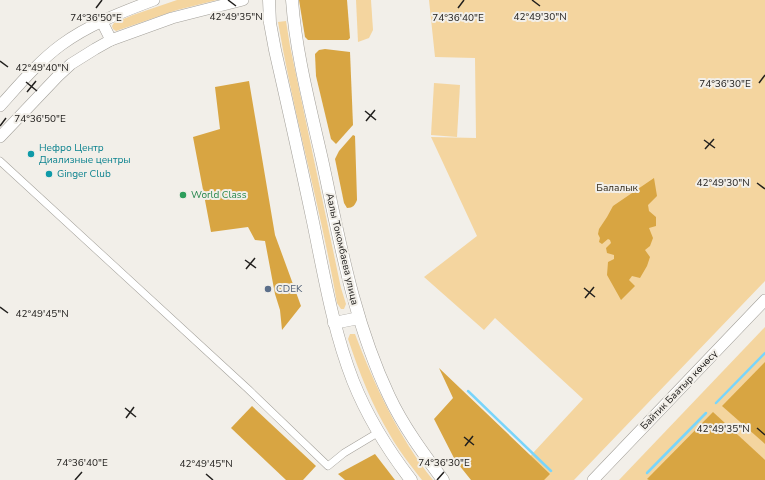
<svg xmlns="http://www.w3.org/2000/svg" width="765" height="480" font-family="'Nunito Sans',sans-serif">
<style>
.green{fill:#f4d59f}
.forest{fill:#d8a542}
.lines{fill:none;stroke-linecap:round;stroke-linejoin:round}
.stream{stroke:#79d5fb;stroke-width:2.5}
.minor-casing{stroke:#a3a09a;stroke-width:8}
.secondary-casing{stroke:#a3a09a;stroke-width:12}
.primary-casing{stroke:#a3a09a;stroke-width:13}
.minor{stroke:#fff;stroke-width:7}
.secondary{stroke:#fff;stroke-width:11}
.primary{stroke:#fff;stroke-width:12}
.ticks{fill:none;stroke:#22201e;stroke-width:1.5}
.culture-dot{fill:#0f9aa8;stroke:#f2efe9;stroke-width:1.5}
.leisure-dot{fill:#2e9e5b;stroke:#f2efe9;stroke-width:1.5}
.service-dot{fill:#5c6f8a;stroke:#f2efe9;stroke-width:1.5}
.labels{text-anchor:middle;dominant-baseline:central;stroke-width:4;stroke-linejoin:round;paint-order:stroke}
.culture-label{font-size:10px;fill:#0d838f;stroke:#f2efe9;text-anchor:start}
.park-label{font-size:10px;fill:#312817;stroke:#f2efe9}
.leisure-label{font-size:10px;fill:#27864d;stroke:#f2efe9;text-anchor:start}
.street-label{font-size:10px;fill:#22201e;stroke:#f2efe9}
.service-label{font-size:10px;fill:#4e5e75;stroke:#f2efe9;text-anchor:start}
.ticks-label{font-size:10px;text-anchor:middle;fill:#22201e;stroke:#f2efe9;stroke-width:4;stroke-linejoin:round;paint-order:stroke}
</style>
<rect width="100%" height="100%" fill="#f2efe9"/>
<g class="green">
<path d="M 177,0 L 217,0 L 177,10 L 116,31 L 113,29 L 112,26 L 114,23 L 133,15 Z"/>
<path d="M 356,0 L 371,0 L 373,30 L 369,38 L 358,42 Z"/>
<path d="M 429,0 L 765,0 L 765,281 L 574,480 L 508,480 L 583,399 L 495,318 L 484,330 L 424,277 L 477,236 L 431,137 L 476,138 L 475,58 L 435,57 Z"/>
<path d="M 286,21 L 290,46 L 341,288 L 346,304 L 344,309 L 341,309 L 337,303 C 321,209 294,117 278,22 Z"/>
<path d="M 434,83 L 460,85 L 457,137 L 431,135 Z"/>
<path d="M 765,327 L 765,480 L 619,480 Z"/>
<path d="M 350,334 L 355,334 C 375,386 398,436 433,480 L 422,480 C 411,466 399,451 390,435 C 372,405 359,372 348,339 Z"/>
</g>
<g class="forest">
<path d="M 299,0 L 347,0 L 350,38 L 348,40 L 308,40 L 305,37 Z"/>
<path d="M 325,49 L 350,52 L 353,125 L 336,144 L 331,139 L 316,76 L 315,54 L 319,50 Z"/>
<path d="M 249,81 L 275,235 L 301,306 L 282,330 L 280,310 L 275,294 L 265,241 L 255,240 L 248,227 L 211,232 L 193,137 L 220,129 L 215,87 Z"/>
<path d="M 353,135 L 355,136 L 357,200 C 355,205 353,208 347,208 L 344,203 L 335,159 L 339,151 Z"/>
<path d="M 654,178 L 657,196 L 648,205 L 649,211 L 656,217 L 656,226 L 649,228 L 653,238 L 650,246 L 645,250 L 650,257 L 647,266 L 640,278 L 632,276 L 629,280 L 635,286 L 621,300 L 607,275 L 608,262 L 614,259 L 614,255 L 607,253 L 606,248 L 611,243 L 610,240 L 608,239 L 602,244 L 599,242 L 600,238 L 598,234 L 599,229 L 607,217 L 613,206 Z"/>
<path d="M 765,362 L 765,444 L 722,406 Z"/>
<path d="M 439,368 L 550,474 L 544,480 L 471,480 L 455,460 L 434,419 L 453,398 Z"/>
<path d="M 252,406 L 316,466 L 303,480 L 286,480 L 231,428 Z"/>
<path d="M 713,412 L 765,460 L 765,480 L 649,480 L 647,479 Z"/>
<path d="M 375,454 L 395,480 L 345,480 L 338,474 Z"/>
</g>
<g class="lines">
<g class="stream">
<path d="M 468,391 L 551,471"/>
<path d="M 716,403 L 765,353"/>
<path d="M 647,473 L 706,413"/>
</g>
<g class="minor-casing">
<path id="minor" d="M 0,161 L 248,389 L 328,466 L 344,453 L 379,432"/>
</g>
<g class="secondary-casing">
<g id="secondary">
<path d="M 102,22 L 111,40"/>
<path d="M 0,106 C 19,85 38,62 61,45 C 88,25 122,12 154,0"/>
<path d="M 0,137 L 58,76 L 71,64 L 95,49 L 111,40 L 172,18 L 243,0"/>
<path d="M 593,480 L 765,300"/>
</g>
</g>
<g class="primary-casing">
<g id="primary">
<path d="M 269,0 L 270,23 L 275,50 C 288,107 301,165 313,222 C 324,275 333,330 353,381 C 367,416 388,450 411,480"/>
<path d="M 292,0 C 296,55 311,110 323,164 C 340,243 354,322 389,396 C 403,426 423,453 443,480"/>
<path d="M 334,323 L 359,318"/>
</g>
</g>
<use href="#minor" class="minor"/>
<use href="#secondary" class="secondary"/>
<use href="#primary" class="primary"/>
</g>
<path class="ticks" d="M 228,0 L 236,6M 532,0 L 540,6M 96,8 L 102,0M 458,8 L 464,0M 0,61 L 8,67M 26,82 L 37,91M 759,83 L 765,75M 27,92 L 36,81M 365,111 L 376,120M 366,121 L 375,110M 0,126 L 6,118M 704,140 L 715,148M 705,149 L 714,139M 757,183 L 765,189M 245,260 L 256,268M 246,269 L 255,258M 584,288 L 595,297M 585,298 L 594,287M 0,307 L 8,313M 125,408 L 136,417M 126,418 L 134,407M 757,428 L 765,435M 464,437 L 474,445M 465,446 L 473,436M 206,474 L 213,480M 75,480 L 82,472M 437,480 L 444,472"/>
<g class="culture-dot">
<circle cx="31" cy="154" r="4"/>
<circle cx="49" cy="174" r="4"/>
</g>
<circle class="leisure-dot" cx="183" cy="195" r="4"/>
<circle class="service-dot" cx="268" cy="289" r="4"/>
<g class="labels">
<g class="culture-label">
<text x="39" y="148">Нефро Центр<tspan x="39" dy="12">Диализные центры</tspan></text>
<text x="57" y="174">Ginger Club</text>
</g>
<g class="park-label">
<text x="617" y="188">Балалык</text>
</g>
<g class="leisure-label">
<text x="191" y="195">World Class</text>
</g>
<g class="street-label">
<text transform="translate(342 249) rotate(77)">Аалы Токомбаева улица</text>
<text transform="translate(679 390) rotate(-46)">Байтик Баатыр көчөсү</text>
</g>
<g class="service-label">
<text x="276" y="289">CDEK</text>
</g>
</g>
<g class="ticks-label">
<text x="236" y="20">42°49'35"N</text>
<text x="540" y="20">42°49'30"N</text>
<text x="96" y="21">74°36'50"E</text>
<text x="458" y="21">74°36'40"E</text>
<text x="42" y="71">42°49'40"N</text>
<text x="725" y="87">74°36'30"E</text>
<text x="40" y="122">74°36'50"E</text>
<text x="723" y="186">42°49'30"N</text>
<text x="42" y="317">42°49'45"N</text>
<text x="723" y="432">42°49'35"N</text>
<text x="82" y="466">74°36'40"E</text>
<text x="444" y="466">74°36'30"E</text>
<text x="206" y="467">42°49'45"N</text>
</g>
</svg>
